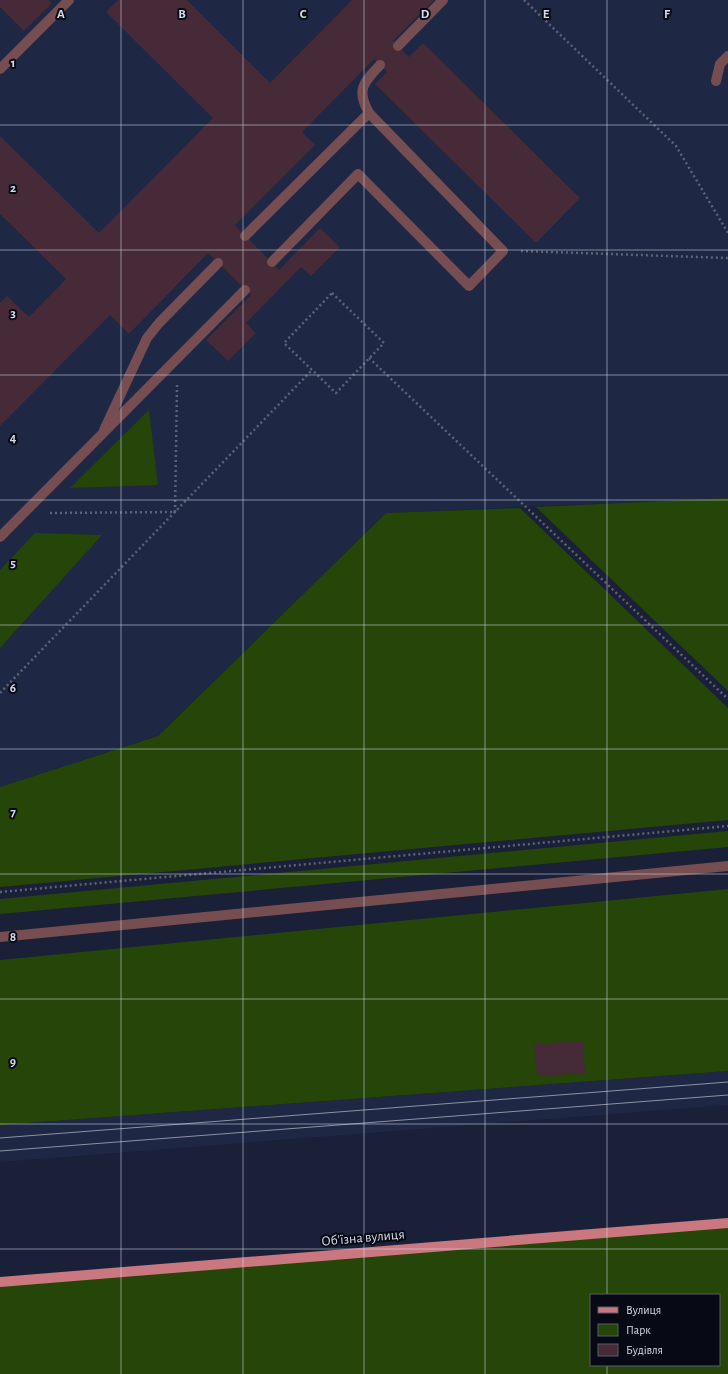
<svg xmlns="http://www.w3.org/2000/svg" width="728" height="1374" font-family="'Alegreya Sans',sans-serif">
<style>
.built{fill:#1e2744}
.green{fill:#264509;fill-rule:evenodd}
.building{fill:#462a37}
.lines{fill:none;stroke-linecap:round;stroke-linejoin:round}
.path{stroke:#5d6378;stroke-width:2.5;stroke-dasharray:2 3;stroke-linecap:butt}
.service{stroke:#764d51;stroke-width:10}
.tertiary{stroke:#764d51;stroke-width:10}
.primary{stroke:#ca7780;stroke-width:10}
.tram{stroke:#8d93a5;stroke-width:1}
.grid{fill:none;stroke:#d4dae9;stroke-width:1;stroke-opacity:0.55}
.labels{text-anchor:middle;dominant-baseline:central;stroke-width:4;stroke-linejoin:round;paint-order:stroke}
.street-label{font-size:14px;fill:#d4dae9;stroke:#070a14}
.grid-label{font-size:13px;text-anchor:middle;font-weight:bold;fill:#d4dae9;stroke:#070a14;stroke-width:4;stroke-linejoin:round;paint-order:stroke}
</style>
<rect width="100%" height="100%" fill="#192037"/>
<g class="built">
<path d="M 0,0 L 728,0 L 728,498 L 386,513 L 157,736 L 0,787 Z"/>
<path d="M 728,1071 L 728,1105 L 0,1162 L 0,1125 Z"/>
</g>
<g class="green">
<path d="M 149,410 L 158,485 L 70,488 Z"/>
<path d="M 728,498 L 728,691 L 536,507 Z"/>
<path d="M 520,508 L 728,708 L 728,820 L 0,887 L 0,787 L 158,736 L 386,513 Z"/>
<path d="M 35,533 L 102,535 L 0,648 L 0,570 Z"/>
<path d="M 728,831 L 728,847 L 0,914 L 0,899 Z"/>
<path d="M 728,889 L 728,1071 L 0,1125 L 0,960 Z"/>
<path d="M 728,1223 L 728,1374 L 0,1374 L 0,1282 ZM 591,1295 L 719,1295 L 719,1365 L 591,1365 Z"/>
</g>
<g class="building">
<path d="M 0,0 L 48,0 L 52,3 L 24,31 L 0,7 Z"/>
<path d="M 118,0 L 187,0 L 270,83 L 352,0 L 434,0 L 393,41 L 409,57 L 423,43 L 580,198 L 536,243 L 375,84 L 387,72 L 374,59 L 302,132 L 315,145 L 235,225 L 279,270 L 320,228 L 340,247 L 311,276 L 301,267 L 246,323 L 256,333 L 228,361 L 206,340 L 251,295 L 208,253 L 129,334 L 110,315 L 0,426 L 0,303 L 7,296 L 29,317 L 66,279 L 0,214 L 0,136 L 99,233 L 213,118 L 106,12 Z"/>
<path d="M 583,1041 L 585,1073 L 537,1076 L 534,1044 Z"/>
</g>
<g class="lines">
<g class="path">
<path d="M 524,0 L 676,146 L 728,233"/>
<path d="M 521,251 L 728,258"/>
<path d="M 332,293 L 384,343 L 336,393 L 284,343 Z"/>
<path d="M 369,358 L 728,699"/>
<path d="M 50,513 L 175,512 L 177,384"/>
<path d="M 0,693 L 312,370"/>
<path d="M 0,892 L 728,826"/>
</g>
<g class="service">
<path d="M 398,46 L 443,0"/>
<path d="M 0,69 L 69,0"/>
<path d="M 716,81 L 720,64 L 728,56"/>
<path d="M 369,113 C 356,90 363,83 380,65"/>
<path d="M 245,236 L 369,113 L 503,251 L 469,286 L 358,174 L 272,262"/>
<path d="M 104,430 L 147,338 L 159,323 L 218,263"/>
<path d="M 0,537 L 245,290"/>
</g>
<path class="tertiary" d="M 0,937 L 728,866"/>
<path class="primary" d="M 0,1282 L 728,1223"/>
<g class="tram">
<path d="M 0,1138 L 728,1082"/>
<path d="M 0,1151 L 728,1095"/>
</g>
</g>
<path class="grid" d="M 121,0 L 121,1374M 243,0 L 243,1374M 364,0 L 364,1374M 485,0 L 485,1374M 607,0 L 607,1295M 0,125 L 728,125M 0,250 L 728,250M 0,375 L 728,375M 0,500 L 728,500M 0,625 L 728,625M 0,749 L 728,749M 0,874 L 728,874M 0,999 L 728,999M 0,1124 L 728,1124M 0,1249 L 728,1249M 607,1365 L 607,1374"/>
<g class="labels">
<g class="street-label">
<text transform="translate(363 1238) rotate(-5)">Обʼїзна вулиця</text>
</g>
</g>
<g class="grid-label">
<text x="61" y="18">A</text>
<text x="182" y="18">B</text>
<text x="303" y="18">C</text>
<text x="425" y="18">D</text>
<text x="546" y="18">E</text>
<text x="667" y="18">F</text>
<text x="13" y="67">1</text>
<text x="13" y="192">2</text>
<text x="13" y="317">3</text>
<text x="13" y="442">4</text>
<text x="13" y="567">5</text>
<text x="13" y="692">6</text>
<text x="13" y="816">7</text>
<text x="13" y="941">8</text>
<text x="13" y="1066">9</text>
</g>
<rect x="590" y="1294" width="130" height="72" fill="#070a14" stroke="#595d69"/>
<rect x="598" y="1307" width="20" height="6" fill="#ca7780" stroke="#595d69"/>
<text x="626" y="1314" font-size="12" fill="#d4dae9">Вулиця</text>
<rect x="598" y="1324" width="20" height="12" fill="#264509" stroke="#595d69"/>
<text x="626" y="1334" font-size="12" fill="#d4dae9">Парк</text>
<rect x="598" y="1344" width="20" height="12" fill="#462a37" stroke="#595d69"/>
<text x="626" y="1354" font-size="12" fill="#d4dae9">Будівля</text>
</svg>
